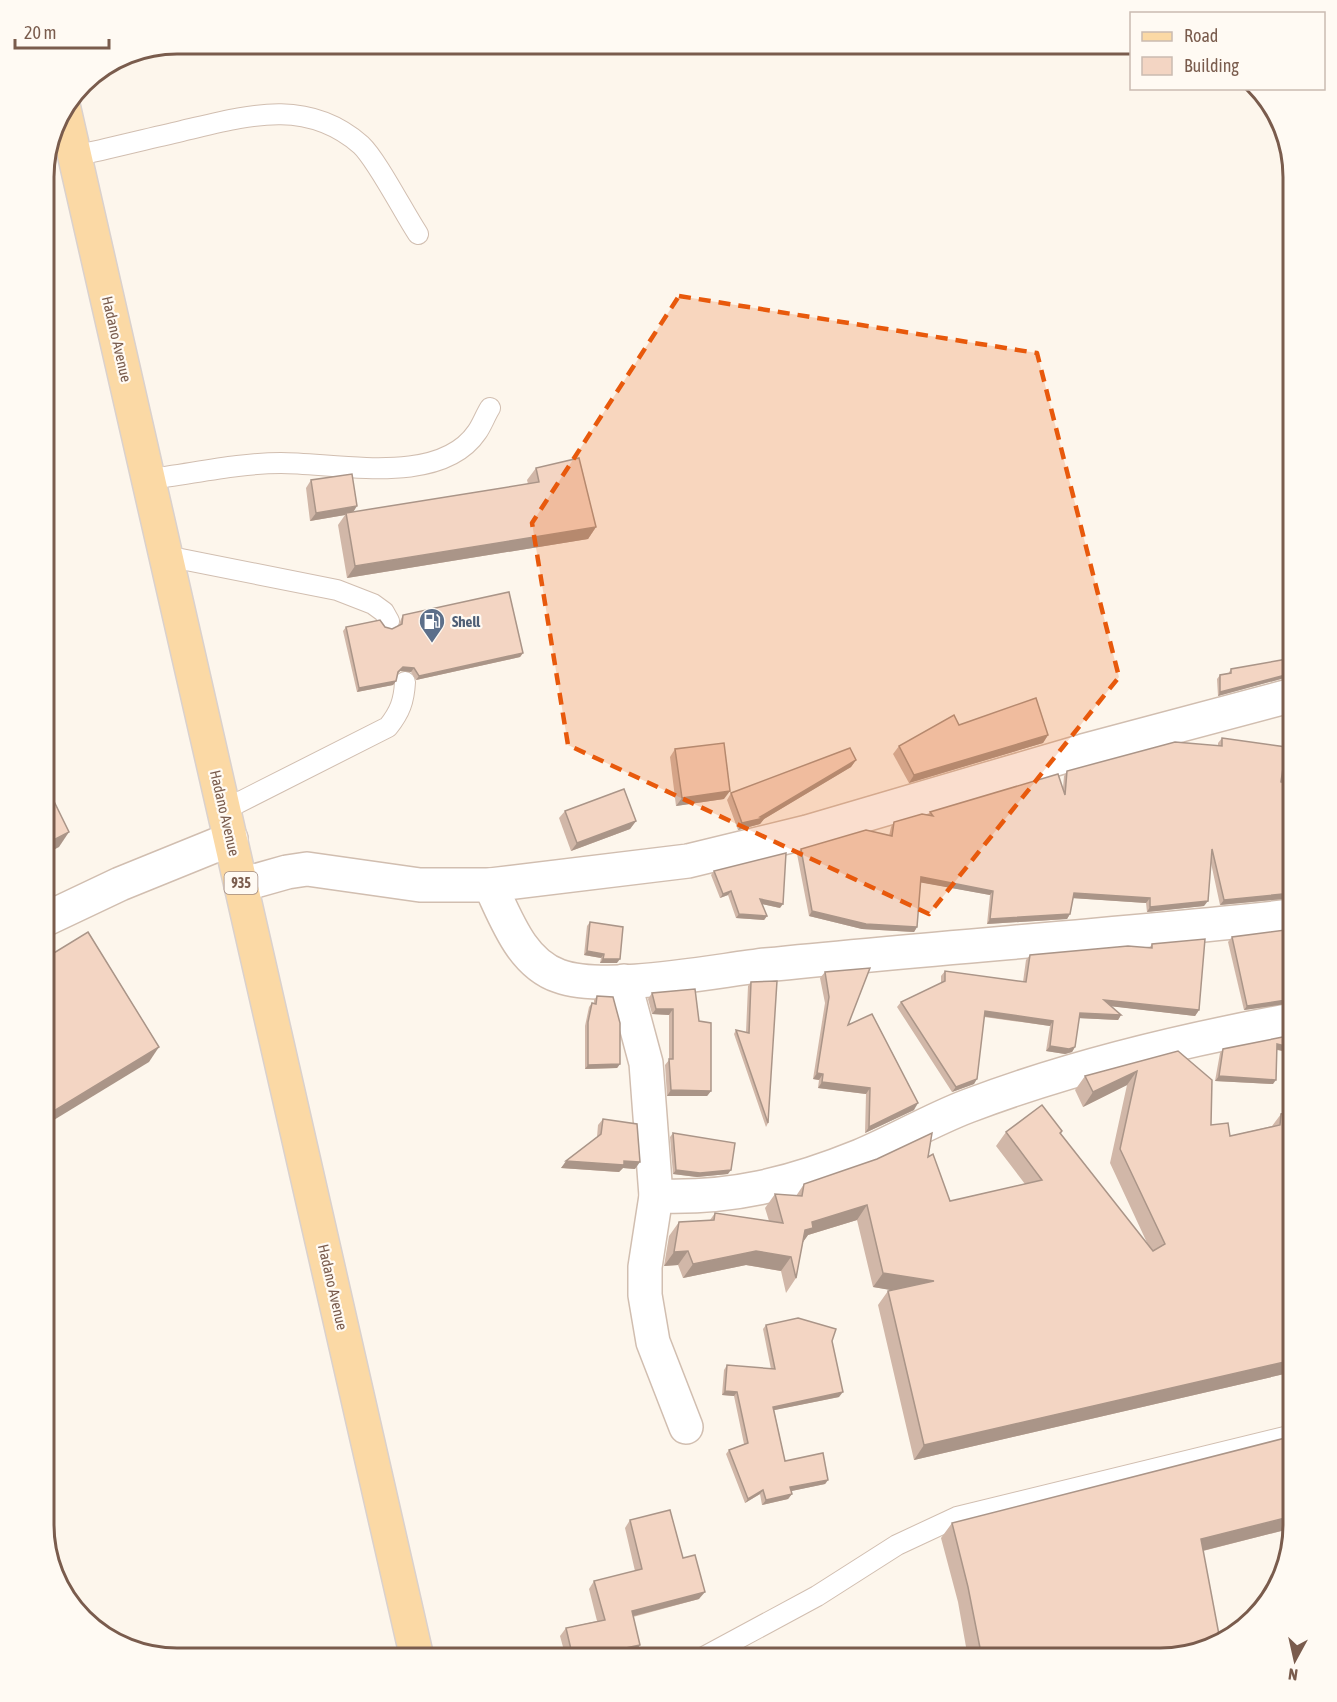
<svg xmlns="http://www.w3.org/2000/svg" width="1337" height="1702" font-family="'Asap Condensed',sans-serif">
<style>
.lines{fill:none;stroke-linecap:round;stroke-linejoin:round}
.service-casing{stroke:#d1beb0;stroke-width:22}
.minor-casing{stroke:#d1beb0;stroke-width:36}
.primary-casing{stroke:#dad1cd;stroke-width:36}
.service{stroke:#fff;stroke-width:20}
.minor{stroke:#fff;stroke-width:33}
.primary{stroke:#fbd9a5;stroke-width:33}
.wall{fill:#d1b7a8}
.shaded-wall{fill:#aa9588}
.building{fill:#f3d5c3;stroke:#aa9588;stroke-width:1.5}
.marked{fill:#e8590c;fill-opacity:0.2;stroke:#e8590c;stroke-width:4.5;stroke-dasharray:12 8;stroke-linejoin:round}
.labels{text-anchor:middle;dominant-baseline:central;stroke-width:4.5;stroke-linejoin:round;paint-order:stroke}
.shield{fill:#fffaf3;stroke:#a28b7f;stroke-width:1.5}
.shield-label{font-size:14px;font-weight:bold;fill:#7a5c4d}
.street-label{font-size:15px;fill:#7a5c4d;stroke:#fffaf3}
.service-label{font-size:15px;font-weight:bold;fill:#4e5e75;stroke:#fffaf3;text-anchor:start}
.rim{fill:none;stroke:#7a5c4d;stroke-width:3}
</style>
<rect width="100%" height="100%" fill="#fdf6ec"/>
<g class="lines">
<g class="service-casing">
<g id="service">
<path d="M 75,156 C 111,148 147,139 182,131 C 246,116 306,97 361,145 C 377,160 404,213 418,234"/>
<path d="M 149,479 C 191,474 239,463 281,463 C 337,463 440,487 477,432 C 482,425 485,416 490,408"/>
<path d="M 166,556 L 337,590 L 373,604 L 384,612 L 389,621"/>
<path d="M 224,810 L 388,727 C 400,712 404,701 405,682"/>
<path d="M 702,1658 L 817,1596 L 897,1545 L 957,1517 L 1293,1435"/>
</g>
</g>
<g class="minor-casing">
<g id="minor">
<path d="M 241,885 L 287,872 L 307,869 L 420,885 L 490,885 L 688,861 L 807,832 L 1083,751 L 1293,695"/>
<path d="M 490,885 C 506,918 521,963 559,976 C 606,993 713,971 766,965 C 941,947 1118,935 1293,916"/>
<path d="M 44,920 L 120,884 L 231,839"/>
<path d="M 624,981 L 646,1063 L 656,1196 L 645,1267 L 645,1295 L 653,1342 L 686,1427"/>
<path d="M 656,1196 C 731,1199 791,1184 860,1156 C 896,1141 931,1120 968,1106 C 1073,1066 1183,1040 1293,1020"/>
</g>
</g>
<g class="primary-casing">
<path id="primary" d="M 64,109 L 417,1658"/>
</g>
<use href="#service" class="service"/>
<use href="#minor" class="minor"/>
<use href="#primary" class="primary"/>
</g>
<g class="wall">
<path d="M 536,468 L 596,527 L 588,539 L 347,578 L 338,525 L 345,515 L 310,521 L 306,488 L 311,480 L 353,512 L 528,484 L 527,480 Z"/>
<path d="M 403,615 L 523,653 L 520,657 L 416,680 L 411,672 L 400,671 L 397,674 L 396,681 L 393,685 L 357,692 L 343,631 L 346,627 L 385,627 L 392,629 L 399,625 L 401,619 Z"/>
<path d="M 1231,669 L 1288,677 L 1218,696 L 1217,679 L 1220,675 L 1228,674 Z"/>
<path d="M 1293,711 L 1293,741 L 1286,740 L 1290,715 Z"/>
<path d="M 959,725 L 1048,735 L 1043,743 L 909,783 L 893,754 L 899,746 Z"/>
<path d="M 1222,738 L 1281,782 L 1293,784 L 1293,898 L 1220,905 L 1211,863 L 1204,906 L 1147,912 L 1146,903 L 1073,898 L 1070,914 L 1067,919 L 987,924 L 990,895 L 920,882 L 917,927 L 914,932 L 862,929 L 809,916 L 797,854 L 801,849 L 889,836 L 891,827 L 894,822 L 928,815 L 930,812 L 1063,788 L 1064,776 L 1067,771 L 1218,746 L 1218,743 Z"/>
<path d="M 675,749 L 724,799 L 676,806 L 670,757 Z"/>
<path d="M 856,760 L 851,767 L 764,819 L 760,824 L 738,830 L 727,800 L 731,793 Z"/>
<path d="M 565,811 L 636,821 L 630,829 L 571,851 L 559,818 Z"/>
<path d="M 714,871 L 780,908 L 762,904 L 767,916 L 764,920 L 736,918 L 728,895 L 720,898 L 711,875 Z"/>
<path d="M 590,922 L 617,963 L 600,963 L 601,958 L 584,955 L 587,926 Z"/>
<path d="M 1293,929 L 1293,1003 L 1244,1010 L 1228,942 L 1232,937 Z"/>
<path d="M 1152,944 L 1199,1010 L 1195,1016 L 1111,1006 L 1121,1015 L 1118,1020 L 1079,1018 L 1075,1047 L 1072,1052 L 1065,1054 L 1046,1051 L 1050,1026 L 984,1017 L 974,1084 L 952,1092 L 897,1007 L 901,1002 L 941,983 L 941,976 L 945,971 L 1023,982 L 1026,960 L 1030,955 L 1150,947 Z"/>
<path d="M 825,972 L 848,1025 L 914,1110 L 865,1133 L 866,1094 L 818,1088 L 819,1080 L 813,1079 L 825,1003 L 820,978 Z"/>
<path d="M 751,982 L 768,1123 L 766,1127 L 734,1034 L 736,1030 L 746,1032 L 748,986 Z"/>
<path d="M 652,993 L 699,1021 L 711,1091 L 707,1096 L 667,1096 L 665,1065 L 669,1060 L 669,1015 L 652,1014 L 648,999 Z"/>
<path d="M 597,996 L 620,1064 L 617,1068 L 585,1069 L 585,1026 L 589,1007 L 592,1003 L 594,1003 L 594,1000 Z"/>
<path d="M 1293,1035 L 1293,1053 L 1277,1050 L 1273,1084 L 1215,1081 L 1220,1053 L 1223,1049 Z"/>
<path d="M 1178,1051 L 1211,1125 L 1230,1136 L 1272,1126 L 1281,1114 L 1293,1112 L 1293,1372 L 914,1460 L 878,1305 L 888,1291 L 892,1290 L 873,1287 L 857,1220 L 808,1235 L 803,1242 L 796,1278 L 786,1293 L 781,1271 L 746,1265 L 683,1278 L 678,1265 L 664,1266 L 669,1236 L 679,1222 L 710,1220 L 715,1213 L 769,1221 L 765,1208 L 775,1194 L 796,1196 L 804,1184 L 928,1157 L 950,1201 L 1025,1184 L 996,1146 L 1006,1132 L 1062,1131 L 1061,1134 L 1149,1247 L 1110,1163 L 1127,1085 L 1083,1107 L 1075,1090 L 1085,1076 Z"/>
<path d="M 603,1119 L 635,1169 L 623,1168 L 619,1172 L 561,1168 L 597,1137 L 598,1125 Z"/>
<path d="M 673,1133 L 728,1174 L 697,1177 L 673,1174 L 670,1137 Z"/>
<path d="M 766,1325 L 832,1341 L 839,1397 L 774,1410 L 785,1461 L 828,1480 L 825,1484 L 791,1491 L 792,1494 L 788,1499 L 762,1505 L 760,1494 L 745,1503 L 726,1454 L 729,1450 L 744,1444 L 734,1396 L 722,1395 L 724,1370 L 727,1365 L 771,1369 L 763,1329 Z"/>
<path d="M 630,1520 L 683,1558 L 699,1599 L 633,1617 L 635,1653 L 608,1658 L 566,1658 L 560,1636 L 566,1628 L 597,1621 L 589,1589 L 594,1581 L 635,1571 L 625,1528 Z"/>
<path d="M 952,1523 L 1293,1528 L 1203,1551 L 1160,1658 L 968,1658 L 958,1602 L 941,1538 Z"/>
</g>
<g class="shaded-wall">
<path d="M 357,506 L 352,514 L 346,513 L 345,515 L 310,521 L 316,513 Z"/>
<path d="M 596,527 L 588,539 L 347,578 L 355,566 Z"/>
<path d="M 523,653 L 520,657 L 416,680 L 419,676 Z"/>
<path d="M 403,667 L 414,668 L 411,672 L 400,671 L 395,676 Z"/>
<path d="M 1291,673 L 1293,673 L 1293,677 L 1288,677 L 1218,696 L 1220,692 Z"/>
<path d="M 396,681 L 393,685 L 357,692 L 359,688 Z"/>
<path d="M 1048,735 L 1043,743 L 909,783 L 914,775 Z"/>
<path d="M 1289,736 L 1293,736 L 1293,741 L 1286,740 Z"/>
<path d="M 856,760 L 851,767 L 764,819 L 760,824 L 738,830 L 742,823 L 760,817 Z"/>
<path d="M 730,791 L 724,799 L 676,806 L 682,798 Z"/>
<path d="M 636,821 L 630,829 L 571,851 L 577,843 Z"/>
<path d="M 69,832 L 59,847 L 44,855 L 44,845 Z"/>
<path d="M 921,877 L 993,891 L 990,895 L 918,882 Z"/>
<path d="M 731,891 L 728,895 L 720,898 L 723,894 Z"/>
<path d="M 1074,893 L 1150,898 L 1146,903 L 1071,898 Z"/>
<path d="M 1293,893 L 1293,898 L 1220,905 L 1224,900 Z"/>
<path d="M 760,899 L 783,904 L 780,908 L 757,903 Z"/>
<path d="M 1208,901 L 1204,906 L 1147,912 L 1150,907 Z"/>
<path d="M 812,911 L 917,927 L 914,932 L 862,929 L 809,916 Z"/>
<path d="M 739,914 L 767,916 L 764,920 L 736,918 Z"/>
<path d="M 1070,914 L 1067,919 L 987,924 L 990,919 Z"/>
<path d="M 587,951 L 604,954 L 601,958 L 584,955 Z"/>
<path d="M 603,959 L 620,959 L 617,963 L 600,963 Z"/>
<path d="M 1293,999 L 1293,1003 L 1244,1010 L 1247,1006 Z"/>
<path d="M 1104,1000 L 1199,1010 L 1195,1016 L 1100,1005 Z"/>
<path d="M 656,1009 L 673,1009 L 669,1015 L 652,1014 Z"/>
<path d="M 985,1011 L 1053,1021 L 1050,1026 L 981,1016 Z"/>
<path d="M 1080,1013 L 1121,1015 L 1118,1020 L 1077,1018 Z"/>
<path d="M 1277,1044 L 1293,1048 L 1293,1053 L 1274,1049 Z"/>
<path d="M 1050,1046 L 1075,1047 L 1072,1052 L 1065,1054 L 1046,1051 Z"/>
<path d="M 159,1047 L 149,1062 L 44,1126 L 44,1117 Z"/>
<path d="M 620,1064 L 617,1068 L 585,1069 L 588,1065 Z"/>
<path d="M 1137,1071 L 1127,1085 L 1083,1107 L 1093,1092 Z"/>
<path d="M 817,1073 L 823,1074 L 819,1080 L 813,1079 Z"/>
<path d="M 1219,1076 L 1276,1080 L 1273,1084 L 1215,1081 Z"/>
<path d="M 977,1079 L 974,1084 L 952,1092 L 956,1087 Z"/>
<path d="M 822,1082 L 870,1088 L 866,1094 L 818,1088 Z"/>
<path d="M 671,1090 L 711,1091 L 707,1096 L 667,1096 Z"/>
<path d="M 918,1103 L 914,1110 L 865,1133 L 869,1127 Z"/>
<path d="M 566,1161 L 624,1161 L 640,1162 L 635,1169 L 623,1168 L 619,1172 L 561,1168 Z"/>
<path d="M 676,1170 L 731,1170 L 728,1174 L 697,1177 L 673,1174 Z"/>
<path d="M 867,1205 L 857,1220 L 808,1235 L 803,1242 L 795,1244 L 805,1230 L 812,1222 Z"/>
<path d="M 688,1251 L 678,1265 L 664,1266 L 674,1252 Z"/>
<path d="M 756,1251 L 791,1257 L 781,1271 L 746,1265 L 683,1278 L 693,1264 Z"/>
<path d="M 883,1273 L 934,1281 L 924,1296 L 873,1287 Z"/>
<path d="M 1293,1360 L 1293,1372 L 914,1460 L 924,1445 Z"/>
<path d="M 725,1391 L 737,1392 L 734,1396 L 722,1395 Z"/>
<path d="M 843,1392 L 839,1397 L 770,1411 L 773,1407 Z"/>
<path d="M 828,1480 L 825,1484 L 787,1492 L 790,1487 Z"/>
<path d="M 763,1490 L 760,1494 L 745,1503 L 748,1499 Z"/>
<path d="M 792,1494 L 788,1499 L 762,1505 L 766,1500 Z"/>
<path d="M 1293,1516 L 1293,1528 L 1190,1554 L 1201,1539 Z"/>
<path d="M 705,1592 L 699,1599 L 626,1618 L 632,1611 Z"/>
<path d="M 640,1645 L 635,1653 L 608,1658 L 578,1658 Z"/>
</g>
<g class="building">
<path d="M 579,458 L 596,527 L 355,566 L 346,513 L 539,482 L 536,468 Z"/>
<path d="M 352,474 L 357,506 L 316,513 L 311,480 Z"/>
<path d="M 509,592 L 523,653 L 419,676 L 414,668 L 403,667 L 398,672 L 396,681 L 359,688 L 346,627 L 380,620 L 385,627 L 392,629 L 402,624 L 403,615 Z"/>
<path d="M 1293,658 L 1293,673 L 1220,692 L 1220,675 L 1231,673 L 1231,669 Z"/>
<path d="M 1036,698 L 1048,735 L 914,775 L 899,746 L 954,715 L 959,725 Z"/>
<path d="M 1293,711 L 1293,736 L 1289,736 Z"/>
<path d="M 1222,738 L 1286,747 L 1281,782 L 1293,784 L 1293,893 L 1224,900 L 1212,849 L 1208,901 L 1150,907 L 1150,898 L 1074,893 L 1070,914 L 990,919 L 993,891 L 921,877 L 917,927 L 866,924 L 812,911 L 801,849 L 866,830 L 892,836 L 894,822 L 922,814 L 933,816 L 930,812 L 1058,774 L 1065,795 L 1067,771 L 1175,742 L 1222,746 Z"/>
<path d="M 724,743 L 730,791 L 682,798 L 675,749 Z"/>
<path d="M 850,748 L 856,760 L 760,817 L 764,818 L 742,823 L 731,793 Z"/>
<path d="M 44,781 L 69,832 L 44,845 Z"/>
<path d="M 624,789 L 636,821 L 577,843 L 565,811 Z"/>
<path d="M 786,853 L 783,904 L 760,899 L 767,916 L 739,914 L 731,891 L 723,894 L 714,871 Z"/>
<path d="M 590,922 L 623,927 L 620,959 L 603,959 L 604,954 L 587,951 Z"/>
<path d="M 1293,929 L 1293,999 L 1247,1006 L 1232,937 Z"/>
<path d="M 88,932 L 159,1047 L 44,1117 L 44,959 Z"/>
<path d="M 1205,939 L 1199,1010 L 1104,1000 L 1121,1015 L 1080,1013 L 1075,1047 L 1069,1049 L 1050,1046 L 1053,1021 L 985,1011 L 977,1079 L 956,1087 L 901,1002 L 945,981 L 945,971 L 1026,982 L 1030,955 L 1128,946 L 1152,948 L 1152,944 Z"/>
<path d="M 870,968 L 848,1025 L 872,1014 L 918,1103 L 869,1127 L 870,1088 L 822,1082 L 823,1074 L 817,1073 L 829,997 L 825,972 Z"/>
<path d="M 777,981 L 768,1123 L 736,1030 L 749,1033 L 751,982 Z"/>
<path d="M 695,989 L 699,1021 L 711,1023 L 711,1091 L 671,1090 L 669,1059 L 673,1059 L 673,1009 L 656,1009 L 652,993 Z"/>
<path d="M 597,996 L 613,997 L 620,1023 L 620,1064 L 588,1065 L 588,1022 L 592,1003 L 596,1004 Z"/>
<path d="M 1293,1035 L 1293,1048 L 1277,1044 L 1276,1080 L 1219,1076 L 1223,1049 Z"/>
<path d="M 1178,1051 L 1212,1080 L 1211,1125 L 1228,1123 L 1230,1136 L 1280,1125 L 1281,1114 L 1293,1112 L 1293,1360 L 924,1445 L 888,1291 L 934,1281 L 883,1273 L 867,1205 L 812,1222 L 813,1228 L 805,1230 L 796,1278 L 791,1257 L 756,1251 L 693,1264 L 688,1251 L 674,1252 L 679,1222 L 714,1220 L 715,1213 L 783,1223 L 775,1194 L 802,1196 L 804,1184 L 877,1159 L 932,1133 L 928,1157 L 933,1154 L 950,1201 L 1042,1180 L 1006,1132 L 1042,1105 L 1062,1131 L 1060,1133 L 1153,1251 L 1165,1244 L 1120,1149 L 1137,1071 L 1093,1092 L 1085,1076 Z"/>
<path d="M 603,1119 L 637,1124 L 640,1162 L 624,1161 L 624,1165 L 566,1161 L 601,1134 Z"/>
<path d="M 673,1133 L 735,1143 L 731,1170 L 700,1173 L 676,1170 Z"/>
<path d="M 798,1318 L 836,1329 L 832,1341 L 843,1392 L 773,1407 L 785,1461 L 823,1453 L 828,1480 L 790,1487 L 792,1494 L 766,1500 L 763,1490 L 748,1499 L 729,1450 L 748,1443 L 737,1392 L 725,1391 L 727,1365 L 775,1369 L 766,1325 Z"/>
<path d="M 1293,1436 L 1293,1516 L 1201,1539 L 1220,1640 L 1160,1658 L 982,1658 L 968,1587 L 952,1523 Z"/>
<path d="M 670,1510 L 683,1558 L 695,1555 L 705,1592 L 632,1611 L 640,1645 L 578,1658 L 573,1658 L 566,1628 L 605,1620 L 594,1581 L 642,1569 L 630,1520 Z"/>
<path d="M 44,1511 L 50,1525 L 44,1527 Z"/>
</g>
<path class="marked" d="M 679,296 L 1037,353 L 1119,677 L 929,914 L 568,745 L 532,523 Z"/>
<defs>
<g id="fuel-pin" transform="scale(1.35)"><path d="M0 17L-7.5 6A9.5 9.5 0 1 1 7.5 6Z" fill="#5c6f8a" stroke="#fffaf3"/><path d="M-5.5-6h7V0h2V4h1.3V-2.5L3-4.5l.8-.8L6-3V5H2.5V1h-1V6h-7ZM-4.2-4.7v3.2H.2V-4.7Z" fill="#fff"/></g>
</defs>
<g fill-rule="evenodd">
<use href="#fuel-pin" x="432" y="621"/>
</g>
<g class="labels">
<rect class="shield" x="224.5" y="872" width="33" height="22" rx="4.5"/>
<g class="shield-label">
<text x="241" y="883">935</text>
</g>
<g class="street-label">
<text transform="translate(117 339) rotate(77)">Hadano Avenue</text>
<text transform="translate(225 813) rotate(77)">Hadano Avenue</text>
<text transform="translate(333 1287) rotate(77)">Hadano Avenue</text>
</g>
<g class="service-label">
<text x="452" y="621">Shell</text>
</g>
</g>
<path d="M0 0H1337V1702H0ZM177 54H1160A123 123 0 0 1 1283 177V1525A123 123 0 0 1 1160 1648H177A123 123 0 0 1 54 1525V177A123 123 0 0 1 177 54Z" fill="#fffaf3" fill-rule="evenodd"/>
<path class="rim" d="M177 54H1160A123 123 0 0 1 1283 177V1525A123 123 0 0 1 1160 1648H177A123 123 0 0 1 54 1525V177A123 123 0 0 1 177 54Z"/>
<rect x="1130" y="12" width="195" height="78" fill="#fffaf3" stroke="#cabbb1" stroke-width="1.5"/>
<rect x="1142" y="32" width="30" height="9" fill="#fbd9a5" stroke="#cabbb1" stroke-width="1.5"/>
<text x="1184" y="42" font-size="18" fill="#7a5c4d">Road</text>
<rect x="1142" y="57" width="30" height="18" fill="#f3d5c3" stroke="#cabbb1" stroke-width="1.5"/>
<text x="1184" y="72" font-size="18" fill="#7a5c4d">Building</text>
<g transform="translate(1295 1660) rotate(188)" stroke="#fffaf3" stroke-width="4.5" paint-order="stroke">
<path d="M0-4.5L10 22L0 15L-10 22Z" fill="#7a5c4d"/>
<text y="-9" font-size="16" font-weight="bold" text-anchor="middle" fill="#7a5c4d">N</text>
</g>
<path d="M15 39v9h94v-9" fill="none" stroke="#7a5c4d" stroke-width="3"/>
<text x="24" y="39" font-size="18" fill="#7a5c4d" stroke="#fffaf3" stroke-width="4.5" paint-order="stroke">20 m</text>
</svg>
